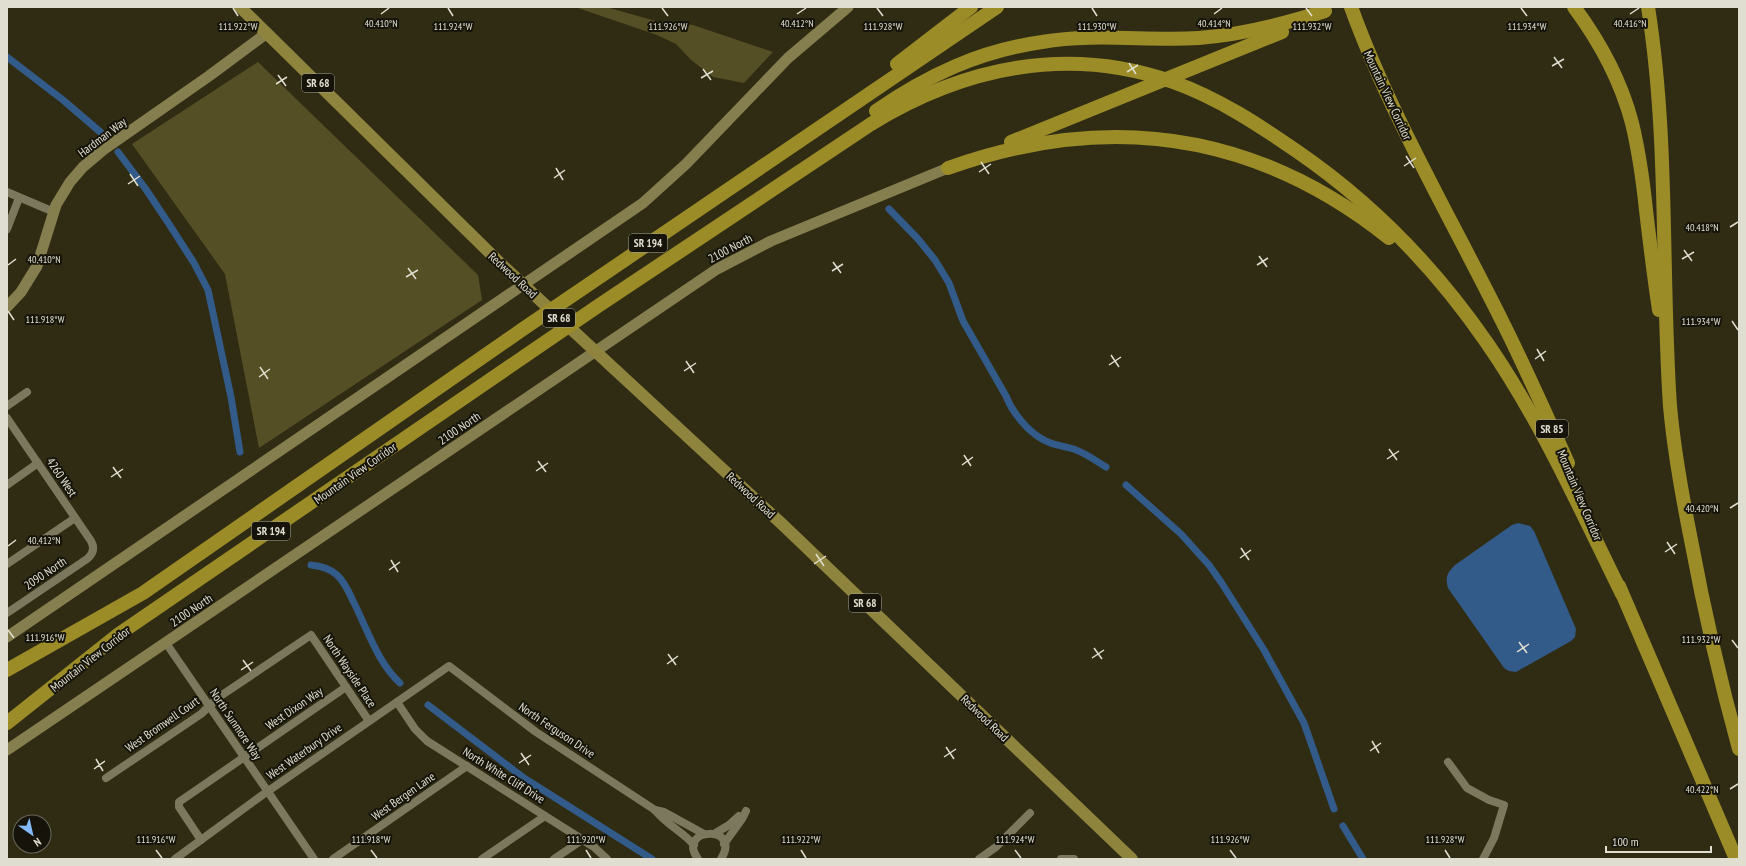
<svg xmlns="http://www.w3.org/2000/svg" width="1746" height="866" font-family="'PT Sans Narrow',sans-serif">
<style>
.green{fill:#554f25}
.water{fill:#335b89}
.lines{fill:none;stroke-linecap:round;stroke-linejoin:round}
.canal{stroke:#335b89;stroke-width:7}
.street{stroke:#7c785e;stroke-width:8}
.secondary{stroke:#857e4e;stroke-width:11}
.primary{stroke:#8f843d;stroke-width:12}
.highway{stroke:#9b8c27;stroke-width:14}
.ticks{fill:none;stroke:#e0ded0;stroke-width:1.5}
.labels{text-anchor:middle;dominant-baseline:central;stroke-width:4;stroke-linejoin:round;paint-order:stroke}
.shield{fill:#16140a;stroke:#a3a195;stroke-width:1}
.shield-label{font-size:11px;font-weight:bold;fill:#e0ded0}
.street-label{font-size:12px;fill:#e0ded0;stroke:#16140a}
.ticks-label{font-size:10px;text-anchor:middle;fill:#e0ded0;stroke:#16140a;stroke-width:4;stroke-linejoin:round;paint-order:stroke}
</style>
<rect width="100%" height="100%" fill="#302c14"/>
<g class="green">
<path d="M 575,7 L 606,7 L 659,22 L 693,25 L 773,52 L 744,83 L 713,77 L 691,60 L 676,44 L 657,35 Z"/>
<path d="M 258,62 L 478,275 L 482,300 L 259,448 L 225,274 L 132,144 Z"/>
</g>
<path class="water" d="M 1518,523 L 1530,526 L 1534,531 L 1576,629 L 1575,637 L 1571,641 L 1516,672 L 1509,671 L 1504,668 L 1448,588 C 1445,577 1447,573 1455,565 L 1512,525 Z"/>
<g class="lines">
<g class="canal">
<path d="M 7,57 L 63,100 L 105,136"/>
<path d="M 118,152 L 145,188 L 169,224 L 194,263 L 208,290 L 231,397 L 240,452"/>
<path d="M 889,209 L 918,239 L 935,260 L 949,283 L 963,321 L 1006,396 C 1012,412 1028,432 1044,440 C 1054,446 1066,446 1076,450 C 1087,454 1096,461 1106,467"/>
<path d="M 1126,485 L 1181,534 L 1209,565 L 1221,582 L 1264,650 L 1304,723 L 1334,809"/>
<path d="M 311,565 C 320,566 330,568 337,575 C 344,581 349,592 353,601 C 367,628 377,662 400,683"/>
<path d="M 428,705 L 524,778 L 652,859"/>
<path d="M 1343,826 L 1363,859"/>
</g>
<g class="street">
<path d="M 7,192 L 54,212"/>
<path d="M 7,229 L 19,198"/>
<path d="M 7,406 L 27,392"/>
<path d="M 7,418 L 91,541 C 95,548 93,554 87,559 L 7,613"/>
<path d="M 7,485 L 38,463"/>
<path d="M 7,564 L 75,518"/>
<path d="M 166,643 L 314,859"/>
<path d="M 397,702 L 415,729 L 427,741 L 594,847 L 607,859"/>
<path d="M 1448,762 L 1467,788 L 1489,800 L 1504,805 L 1494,838 L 1483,859"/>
<path d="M 106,778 L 201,714 L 219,697 L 311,635 L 369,721"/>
<path d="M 655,810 L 664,812 L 704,834"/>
<path d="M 714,834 L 729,825 L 739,816"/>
<path d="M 201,840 L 179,807 L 179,802 L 346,687"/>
<path d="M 724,844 L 742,819 L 746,811"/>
<path d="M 175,859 L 261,796 L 449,666 L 536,732 L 655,810 C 667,825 683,832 694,845"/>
<path d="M 333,859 L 467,766"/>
<path d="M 482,859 L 545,816"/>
<path d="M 554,859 L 582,840"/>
<path d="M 698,859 C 675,827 743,824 721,859"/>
<path d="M 979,859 L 996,847 L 1030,813"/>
<path d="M 1061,859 L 1074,859"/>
</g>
<g class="secondary">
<path d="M 7,307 L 21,292 L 37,266 L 56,205 L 70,182 L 83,167 L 103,150 L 209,76 L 267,33"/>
<path d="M 7,637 L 643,203 L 686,164 L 788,58 L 848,7"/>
<path d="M 7,750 L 717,269 L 771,241 L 948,168"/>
</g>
<path class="primary" d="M 240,7 L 501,264 L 783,525 L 1132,859"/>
<g class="highway">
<path d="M 1351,7 C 1391,117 1451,218 1503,323 C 1526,369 1547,416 1568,463"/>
<path d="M 1574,7 C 1600,42 1621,81 1632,123 C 1639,152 1643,181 1646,210 C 1650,244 1654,277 1659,310"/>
<path d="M 1648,7 C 1669,139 1661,273 1670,406 C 1674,451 1682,495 1691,540 C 1704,610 1720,680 1739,749"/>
<path d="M 897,64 L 971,7"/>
<path d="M 876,111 C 928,75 979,51 1042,42 C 1094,33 1146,41 1199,38 C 1242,35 1284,24 1325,11"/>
<path d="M 1011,142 L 1282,32"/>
<path d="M 948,168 C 1108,111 1256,132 1389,238"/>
<path d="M 1619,586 L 1736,859"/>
<path d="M 7,670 L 143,593 L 523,329 L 997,7"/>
<path d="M 7,723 L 119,634 L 598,306 L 871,124 C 964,67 1068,45 1173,82 C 1218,98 1259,125 1298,152 C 1372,203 1436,269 1487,343 C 1541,421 1580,509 1622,594"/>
</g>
</g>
<path class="ticks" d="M 233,8 L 238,16M 448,8 L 453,16M 662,8 L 668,16M 877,8 L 883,16M 1092,8 L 1097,16M 1306,8 L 1312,16M 1521,8 L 1527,16M 381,14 L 389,8M 797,14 L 806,8M 1214,14 L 1222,8M 1630,14 L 1639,8M 1554,57 L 1562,68M 1129,63 L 1136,74M 1552,66 L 1564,59M 703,69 L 711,80M 1127,72 L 1138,65M 278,75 L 286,86M 701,78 L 713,71M 276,84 L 287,77M 1406,156 L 1414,168M 981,162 L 989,174M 1404,166 L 1416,158M 556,168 L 563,180M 979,172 L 991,164M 130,174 L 138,186M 554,178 L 565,170M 128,184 L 140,176M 1730,227 L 1738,222M 1684,250 L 1692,261M 1259,256 L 1267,267M 1682,259 L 1694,252M 833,262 L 841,273M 8,265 L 16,259M 1257,265 L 1268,258M 408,268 L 416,279M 832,271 L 843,264M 406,277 L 418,270M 8,311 L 14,320M 1732,321 L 1738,330M 1537,349 L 1544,361M 1111,355 L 1119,367M 1535,359 L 1546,351M 686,361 L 694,373M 1109,365 L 1121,357M 260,367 L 268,379M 684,371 L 696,363M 259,377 L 270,369M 1389,449 L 1397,460M 964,455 L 971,466M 1387,459 L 1399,451M 538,461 L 546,472M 962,465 L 973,457M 113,467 L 121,478M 536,471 L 548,463M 111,477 L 123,469M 1730,508 L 1738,503M 1667,542 L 1675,554M 8,546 L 16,540M 1241,548 L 1249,560M 1665,552 L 1677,544M 816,554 L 824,566M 1240,558 L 1251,550M 391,560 L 398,572M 814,564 L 826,556M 389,570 L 400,562M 8,630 L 14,638M 1732,640 L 1738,648M 1519,642 L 1527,653M 1094,648 L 1102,659M 1517,652 L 1529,644M 668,654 L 676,665M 1092,658 L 1104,650M 243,660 L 251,671M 667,664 L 678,656M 241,670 L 253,662M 1372,741 L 1379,753M 946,747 L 954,759M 1370,751 L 1381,743M 521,753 L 529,765M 944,757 L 956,749M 96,759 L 103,771M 519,763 L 531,755M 94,769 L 105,761M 1730,789 L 1738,784M 156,850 L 162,858M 371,850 L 377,858M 586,850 L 591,858M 801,850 L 806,858M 1015,850 L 1021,858M 1230,850 L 1236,858M 1445,850 L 1450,858"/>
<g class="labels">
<g class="shield">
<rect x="302" y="74" width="32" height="18" rx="3"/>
<rect x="629" y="234" width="38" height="18" rx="3"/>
<rect x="543" y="309" width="32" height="18" rx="3"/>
<rect x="1536" y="420" width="32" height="18" rx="3"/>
<rect x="252" y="522" width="38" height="18" rx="3"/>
<rect x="849" y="594" width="32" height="18" rx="3"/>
</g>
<g class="shield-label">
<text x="318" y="83">SR 68</text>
<text x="648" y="243">SR 194</text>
<text x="559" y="318">SR 68</text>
<text x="1552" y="429">SR 85</text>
<text x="271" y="531">SR 194</text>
<text x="865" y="603">SR 68</text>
</g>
<g class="street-label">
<text transform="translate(1388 95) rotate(65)">Mountain View Corridor</text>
<text transform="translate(102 137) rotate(-37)">Hardman Way</text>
<text transform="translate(730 248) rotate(-28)">2100 North</text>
<text transform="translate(513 275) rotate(43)">Redwood Road</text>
<text transform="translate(459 428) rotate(-34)">2100 North</text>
<text transform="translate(355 473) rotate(-35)">Mountain View Corridor</text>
<text transform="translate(62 477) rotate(56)">4260 West</text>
<text transform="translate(751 495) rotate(43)">Redwood Road</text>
<text transform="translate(1580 495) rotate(67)">Mountain View Corridor</text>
<text transform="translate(45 573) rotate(-34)">2090 North</text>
<text transform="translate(191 610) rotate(-34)">2100 North</text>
<text transform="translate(90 659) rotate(-38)">Mountain View Corridor</text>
<text transform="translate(350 671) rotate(56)">North Wayside Place</text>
<text transform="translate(294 708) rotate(-34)">West Dixon Way</text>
<text transform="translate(985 718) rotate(44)">Redwood Road</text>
<text transform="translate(162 724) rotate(-35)">West Bromwell Court</text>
<text transform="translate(236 724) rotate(56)">North Sunmore Way</text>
<text transform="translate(557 730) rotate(34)">North Ferguson Drive</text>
<text transform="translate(304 751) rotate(-35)">West Waterbury Drive</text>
<text transform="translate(504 775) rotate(32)">North White Cliff Drive</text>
<text transform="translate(403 796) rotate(-35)">West Bergen Lane</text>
</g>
</g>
<g class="ticks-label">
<text x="381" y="27">40.410°N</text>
<text x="797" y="27">40.412°N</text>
<text x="1214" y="27">40.414°N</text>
<text x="1630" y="27">40.416°N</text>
<text x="238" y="30">111.922°W</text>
<text x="453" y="30">111.924°W</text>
<text x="668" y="30">111.926°W</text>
<text x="883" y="30">111.928°W</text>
<text x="1097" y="30">111.930°W</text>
<text x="1312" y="30">111.932°W</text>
<text x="1527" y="30">111.934°W</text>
<text x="1702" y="231">40.418°N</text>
<text x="44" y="263">40.410°N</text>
<text x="45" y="323">111.918°W</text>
<text x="1701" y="325">111.934°W</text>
<text x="1702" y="512">40.420°N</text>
<text x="44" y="544">40.412°N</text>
<text x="45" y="641">111.916°W</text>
<text x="1701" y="643">111.932°W</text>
<text x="1702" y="793">40.422°N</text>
<text x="156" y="843">111.916°W</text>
<text x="371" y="843">111.918°W</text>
<text x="586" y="843">111.920°W</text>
<text x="801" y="843">111.922°W</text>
<text x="1015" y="843">111.924°W</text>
<text x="1230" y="843">111.926°W</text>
<text x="1445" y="843">111.928°W</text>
</g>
<rect width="1746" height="866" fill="none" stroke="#e0ded0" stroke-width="16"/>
<g transform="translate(32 834) rotate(146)"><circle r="19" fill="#16140a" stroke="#676559"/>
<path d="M0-3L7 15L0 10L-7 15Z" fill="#85bbfb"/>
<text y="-6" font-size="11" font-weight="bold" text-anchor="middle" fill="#e0ded0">N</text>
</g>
<path d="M1606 846v6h105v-6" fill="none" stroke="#e0ded0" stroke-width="2"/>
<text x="1612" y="846" font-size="12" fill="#e0ded0" stroke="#16140a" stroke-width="3" paint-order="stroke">100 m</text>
</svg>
